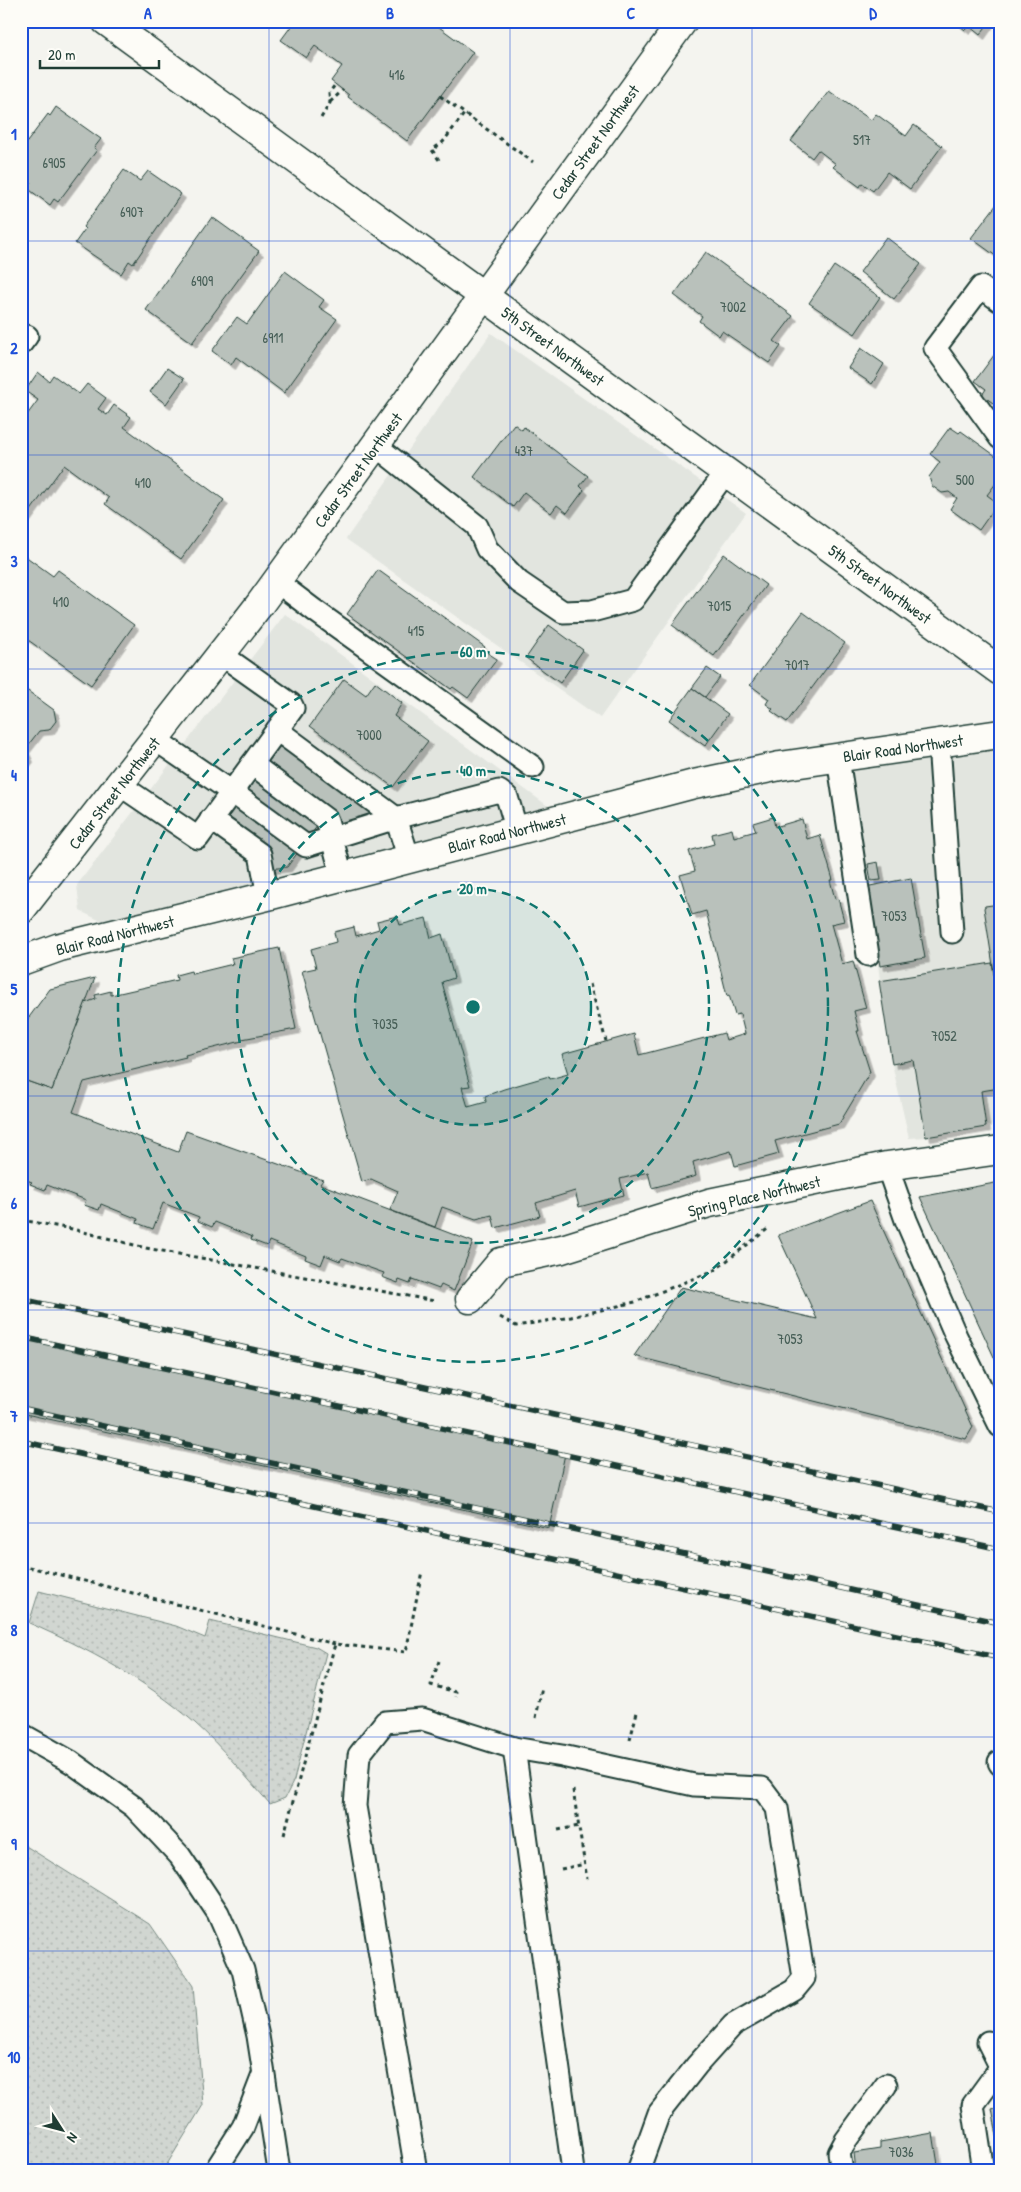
<svg xmlns="http://www.w3.org/2000/svg" width="1021" height="2192" font-family="'Patrick Hand',sans-serif">
<style>
.built{fill:#e2e5df}
.grass{fill:url(#grass-dots);stroke:#788a82}
.building{fill:#b9c1bb;stroke:#1f3d34;filter:url(#shadow)}
.lines{fill:none;stroke-linecap:round;stroke-linejoin:round}
.lane-casing{stroke:#1f3d34;stroke-width:25}
.street-casing{stroke:#1f3d34;stroke-width:31}
.secondary-casing{stroke:#1f3d34;stroke-width:31}
.path{stroke:#1f3d34;stroke-width:3;stroke-dasharray:4 4;stroke-linecap:butt}
.lane{stroke:#fdfcf7;stroke-width:21}
.street{stroke:#fdfcf7;stroke-width:28}
.secondary{stroke:#fdfcf7;stroke-width:28}
.rail-casing{stroke:#1f3d34;stroke-width:5.5}
.rail{stroke:#fdfcf7;stroke-width:4;stroke-dasharray:11;stroke-linecap:butt}
.grid{fill:none;stroke:#1d4ed8;stroke-width:1;stroke-opacity:0.55}
.ring{fill:none;stroke:#0f766e;stroke-width:2.5;stroke-dasharray:9 6}
.labels{text-anchor:middle;dominant-baseline:central;stroke-width:4;stroke-linejoin:round;paint-order:stroke}
.number-label{font-size:14px;fill:#465e56}
.street-label{font-size:16px;fill:#1f3d34;stroke:#fdfcf7}
.centre{fill:#0f766e;stroke:#fdfcf7;stroke-width:2.5}
.ring-label{font-size:15px;text-anchor:middle;font-weight:bold;fill:#0f766e;stroke:#fdfcf7;stroke-width:4;stroke-linejoin:round;paint-order:stroke}
.neatline{fill:none;stroke:#1d4ed8;stroke-width:2}
.grid-label{font-size:16px;text-anchor:middle;font-weight:bold;fill:#1d4ed8}
</style>
<defs>
<pattern id="grass-dots" width="8" height="8" patternUnits="userSpaceOnUse" patternTransform="scale(1.25)"><rect width="8" height="8" fill="#d1d6d1"/><path d="M2 2h.1M6 6h.1" fill="none" stroke="#b3b9b4" stroke-width="1.8" stroke-linecap="round"/></pattern>
<filter id="shadow"><feDropShadow dx="4.5" dy="4.5" stdDeviation="0" flood-color="#0004"/></filter>
</defs>
<rect width="100%" height="100%" fill="#f4f4ef"/>
<filter id="ink" filterUnits="userSpaceOnUse"><feTurbulence type="fractalNoise" baseFrequency=".02" numOctaves="2"/><feDisplacementMap in="SourceGraphic" scale="10" xChannelSelector="R" yChannelSelector="G"/><feConvolveMatrix kernelMatrix="1 2 1 2 8 2 1 2 1" color-interpolation-filters="sRGB"/></filter>
<g filter="url(#ink)">
<g class="built">
<path d="M 491,333 L 746,513 L 600,718 L 346,539 Z"/>
<path d="M 285,614 L 552,809 L 103,922 L 80,911 L 77,885 Z"/>
<path d="M 1000,748 L 1000,1124 L 927,1137 L 909,1138 L 892,1064 L 875,944 L 846,772 Z"/>
</g>
<g class="grass">
<path d="M 39,1591 L 176,1626 L 205,1638 L 210,1621 L 316,1647 L 326,1653 L 294,1780 L 285,1798 L 270,1804 C 246,1777 221,1746 195,1723 C 146,1680 88,1649 29,1623 Z"/>
<path d="M 21,1843 L 150,1924 L 193,1986 L 203,2105 L 163,2171 L 21,2171 Z"/>
</g>
<g class="building">
<path d="M 295,21 L 431,21 L 473,52 L 407,141 L 348,97 L 349,95 L 331,81 L 342,66 L 315,46 L 306,58 L 281,40 Z"/>
<path d="M 954,21 L 990,21 L 980,35 L 969,26 L 965,30 Z"/>
<path d="M 829,91 L 871,120 L 876,114 L 906,136 L 914,125 L 942,146 L 910,189 L 887,172 L 873,191 L 862,183 L 860,187 L 833,167 L 836,164 L 818,150 L 812,158 L 791,141 Z"/>
<path d="M 56,107 L 101,139 L 94,148 L 97,150 L 58,202 L 54,199 L 50,205 L 27,188 L 31,182 L 21,175 L 21,150 L 48,114 L 50,116 Z"/>
<path d="M 124,170 L 140,181 L 148,171 L 181,194 L 133,264 L 129,261 L 121,274 L 75,243 L 85,229 L 83,227 Z"/>
<path d="M 1000,200 L 1000,259 L 971,238 Z"/>
<path d="M 212,217 L 259,251 L 192,343 L 146,310 Z"/>
<path d="M 886,237 L 921,264 L 894,299 L 860,272 Z"/>
<path d="M 706,252 L 793,316 L 774,341 L 781,346 L 769,363 L 722,331 L 719,336 L 699,321 L 702,316 L 674,295 Z"/>
<path d="M 834,266 L 880,297 L 855,334 L 809,303 Z"/>
<path d="M 285,271 L 324,300 L 319,307 L 337,319 L 284,393 L 236,357 L 231,365 L 212,351 L 237,317 L 247,324 Z"/>
<path d="M 1000,347 L 1000,408 L 982,395 L 986,389 L 975,381 Z"/>
<path d="M 861,348 L 884,364 L 872,384 L 848,368 Z"/>
<path d="M 167,368 L 184,379 L 166,404 L 150,392 Z"/>
<path d="M 38,372 L 49,381 L 53,375 L 79,394 L 87,384 L 106,398 L 98,409 L 107,415 L 114,405 L 131,417 L 124,427 L 224,500 L 181,559 L 105,504 L 109,498 L 64,465 L 21,524 L 21,423 L 38,400 L 25,391 Z"/>
<path d="M 514,424 L 522,430 L 524,427 L 588,476 L 580,486 L 584,490 L 567,513 L 557,505 L 551,513 L 524,492 L 513,507 L 474,477 Z"/>
<path d="M 950,427 L 959,433 L 961,431 L 1000,459 L 1000,478 L 987,495 L 998,503 L 979,530 L 950,509 L 957,498 L 949,492 L 942,493 L 932,486 L 929,477 L 940,462 L 930,454 Z"/>
<path d="M 21,553 L 53,576 L 58,570 L 134,625 L 91,685 L 21,635 Z"/>
<path d="M 724,554 L 766,585 L 714,656 L 672,625 Z"/>
<path d="M 378,570 L 485,647 L 483,650 L 497,659 L 468,698 L 453,687 L 451,689 L 347,614 Z"/>
<path d="M 803,612 L 845,643 L 787,722 L 771,711 L 773,709 L 766,704 L 769,699 L 750,685 Z"/>
<path d="M 549,625 L 583,650 L 560,683 L 526,658 Z"/>
<path d="M 707,668 L 720,677 L 705,697 L 692,688 Z"/>
<path d="M 344,679 L 366,695 L 375,682 L 402,703 L 394,716 L 428,741 L 393,787 L 310,726 Z"/>
<path d="M 21,686 L 54,710 L 56,721 L 49,730 L 39,731 L 25,749 L 29,758 L 21,767 Z"/>
<path d="M 692,688 L 728,714 L 705,746 L 669,720 Z"/>
<path d="M 290,730 L 386,800 L 358,838 L 326,814 L 287,867 L 269,869 L 217,831 Z"/>
<path d="M 773,817 L 775,827 L 802,819 L 807,839 L 820,835 L 833,880 L 830,880 L 835,899 L 838,898 L 844,921 L 831,924 L 842,964 L 853,961 L 866,1008 L 854,1011 L 859,1031 L 857,1031 L 870,1072 L 839,1124 L 775,1141 L 779,1154 L 735,1166 L 731,1151 L 693,1162 L 696,1176 L 652,1188 L 648,1172 L 620,1179 L 624,1195 L 579,1207 L 575,1191 L 536,1203 L 540,1216 L 495,1228 L 492,1215 L 476,1219 L 442,1207 L 435,1227 L 390,1210 L 398,1191 L 371,1179 L 362,1182 L 302,971 L 316,968 L 311,949 L 336,942 L 334,932 L 354,927 L 356,936 L 379,929 L 377,921 L 397,916 L 400,925 L 426,918 L 431,938 L 442,934 L 454,978 L 442,982 L 470,1086 L 462,1087 L 468,1107 L 486,1102 L 485,1096 L 504,1089 L 549,1076 L 550,1079 L 568,1074 L 562,1054 L 634,1034 L 639,1055 L 724,1033 L 726,1040 L 745,1034 L 740,1014 L 735,1015 L 729,995 L 727,996 L 706,911 L 692,915 L 680,875 L 695,871 L 689,851 L 714,844 L 712,834 L 732,829 L 734,837 L 756,831 L 753,823 Z"/>
<path d="M 878,862 L 881,880 L 871,881 L 868,864 Z"/>
<path d="M 911,878 L 925,958 L 880,966 L 865,887 Z"/>
<path d="M 1000,904 L 1000,1010 L 984,908 L 985,906 Z"/>
<path d="M 279,948 L 296,1029 L 242,1039 L 242,1041 L 185,1055 L 186,1057 L 84,1082 L 73,1112 L 178,1152 L 186,1131 L 323,1180 L 320,1184 L 473,1242 L 454,1291 L 441,1285 L 439,1289 L 412,1279 L 410,1284 L 399,1280 L 398,1283 L 382,1277 L 384,1273 L 342,1258 L 340,1261 L 325,1255 L 321,1265 L 305,1259 L 306,1256 L 269,1241 L 267,1246 L 251,1240 L 252,1237 L 215,1222 L 212,1227 L 198,1221 L 199,1217 L 163,1203 L 153,1229 L 137,1223 L 138,1219 L 101,1204 L 99,1210 L 84,1205 L 86,1200 L 47,1185 L 45,1190 L 30,1184 L 32,1182 L 21,1178 L 21,1079 L 52,1090 L 85,1003 L 96,999 L 95,995 L 111,991 L 111,995 L 177,980 L 176,975 L 191,971 L 192,974 L 233,964 L 231,958 Z"/>
<path d="M 992,963 L 1000,1010 L 1000,1088 L 981,1091 L 986,1127 L 926,1137 L 913,1060 L 892,1064 L 879,981 Z"/>
<path d="M 95,978 L 52,1090 L 21,1079 L 21,1028 L 50,989 Z"/>
<path d="M 1000,1182 L 1000,1370 L 920,1197 Z"/>
<path d="M 870,1201 L 973,1427 L 966,1439 L 634,1356 L 681,1287 L 817,1319 L 778,1235 Z"/>
<path d="M 21,1335 L 565,1454 L 549,1528 L 21,1413 Z"/>
<path d="M 1000,2107 L 1000,2151 L 992,2109 Z"/>
<path d="M 933,2133 L 939,2171 L 856,2171 L 854,2153 L 880,2149 L 880,2142 Z"/>
</g>
<g class="lines">
<g class="lane-casing">
<g id="lane">
<path d="M 1000,301 L 981,287 L 935,348 L 1000,438"/>
<path d="M 21,344 L 27,336"/>
<path d="M 375,445 L 477,526 L 487,549 L 519,582 L 563,612 L 592,611 L 633,600 L 726,472"/>
<path d="M 277,582 L 314,610 L 533,767"/>
<path d="M 277,730 L 396,818 L 409,859"/>
<path d="M 156,740 L 232,792 L 306,846 L 396,818 L 499,791 L 507,797 L 517,831"/>
<path d="M 939,743 L 952,932"/>
<path d="M 838,758 L 868,955"/>
<path d="M 252,764 L 327,820 L 342,876"/>
<path d="M 120,785 L 198,838 L 293,708 L 291,704 L 222,655"/>
<path d="M 211,819 L 260,854 L 268,896"/>
<path d="M 887,1166 L 906,1220 L 956,1336 L 1000,1426"/>
<path d="M 21,1734 L 71,1762 L 134,1807 L 180,1856 L 218,1913 L 243,1970 L 258,2036 L 279,2171"/>
<path d="M 514,1748 L 573,2171"/>
<path d="M 999,1762 L 1000,1764"/>
<path d="M 988,2042 L 1000,2066"/>
<path d="M 215,2171 L 243,2127 L 263,2075"/>
<path d="M 416,2171 L 355,1806 L 359,1755 L 385,1722 L 422,1719 L 514,1748 L 562,1756 L 694,1785 L 762,1788 L 777,1808 L 804,1978 L 794,1990 L 733,2025 L 697,2065 L 659,2113 L 638,2171"/>
<path d="M 842,2171 L 839,2153 L 846,2140 L 886,2085"/>
<path d="M 983,2171 L 973,2105 L 1000,2068"/>
</g>
</g>
<g class="street-casing">
<g id="street">
<path d="M 452,273 L 1000,671"/>
<path d="M 470,1299 L 501,1262 L 562,1249 L 709,1203 L 887,1166 L 1000,1150"/>
</g>
</g>
<g class="secondary-casing">
<g id="secondary">
<path d="M 106,21 L 452,273"/>
<path d="M 21,910 L 260,604 L 683,21"/>
<path d="M 21,961 L 60,947 L 268,896 L 694,784 L 780,766 L 1000,734"/>
</g>
</g>
<g class="path">
<path d="M 440,96 L 533,162"/>
<path d="M 330,102 L 343,90"/>
<path d="M 321,118 L 330,103 L 329,93 L 335,85"/>
<path d="M 439,160 L 432,150 L 443,142 L 464,114"/>
<path d="M 590,984 L 606,1041"/>
<path d="M 21,1220 L 72,1229 L 146,1248 L 435,1301"/>
<path d="M 500,1317 L 516,1326 L 571,1317 L 635,1302 L 715,1270 L 770,1227"/>
<path d="M 21,1565 L 335,1644"/>
<path d="M 439,1661 L 431,1685 L 456,1692 L 456,1697"/>
<path d="M 536,1718 L 542,1687"/>
<path d="M 630,1740 L 637,1712"/>
<path d="M 573,1790 L 587,1879"/>
<path d="M 558,1830 L 579,1826"/>
<path d="M 284,1835 L 335,1644 L 406,1652 L 422,1571"/>
<path d="M 561,1869 L 585,1864"/>
</g>
<use href="#lane" class="lane"/>
<use href="#street" class="street"/>
<use href="#secondary" class="secondary"/>
<g class="rail-casing">
<g id="rail">
<path d="M 21,1299 L 1000,1512"/>
<path d="M 21,1337 L 1000,1549"/>
<path d="M 21,1408 L 1000,1623"/>
<path d="M 21,1441 L 1000,1658"/>
</g>
</g>
<use href="#rail" class="rail"/>
</g>
</g>
<path class="grid" d="M 269,21 L 269,2171M 510,21 L 510,2171M 752,21 L 752,2171M 21,241 L 1000,241M 21,455 L 1000,455M 21,669 L 1000,669M 21,882 L 1000,882M 21,1096 L 1000,1096M 21,1310 L 1000,1310M 21,1523 L 1000,1523M 21,1737 L 1000,1737M 21,1951 L 1000,1951"/>
<circle cx="473" cy="1007" r="118" fill="#0f766e" fill-opacity=".12"/>
<g class="ring">
<circle cx="473" cy="1007" r="118"/>
<circle cx="473" cy="1007" r="236"/>
<circle cx="473" cy="1007" r="355"/>
</g>
<g class="labels">
<g class="number-label">
<text x="397" y="74">416</text>
<text x="862" y="139">517</text>
<text x="54" y="162">6905</text>
<text x="132" y="211">6907</text>
<text x="202" y="280">6909</text>
<text x="733" y="306">7002</text>
<text x="273" y="337">6911</text>
<text x="524" y="450">437</text>
<text x="965" y="479">500</text>
<text x="143" y="482">410</text>
<text x="61" y="601">410</text>
<text x="719" y="605">7015</text>
<text x="416" y="630">415</text>
<text x="797" y="664">7017</text>
<text x="369" y="734">7000</text>
<text x="894" y="915">7053</text>
<text x="385" y="1023">7035</text>
<text x="944" y="1035">7052</text>
<text x="790" y="1338">7053</text>
<text x="901" y="2151">7036</text>
</g>
<g class="street-label">
<text transform="translate(595 142) rotate(-54)">Cedar Street Northwest</text>
<text transform="translate(553 346) rotate(36)">5th Street Northwest</text>
<text transform="translate(358 470) rotate(-54)">Cedar Street Northwest</text>
<text transform="translate(880 584) rotate(36)">5th Street Northwest</text>
<text transform="translate(903 748) rotate(-8)">Blair Road Northwest</text>
<text transform="translate(114 793) rotate(-52)">Cedar Street Northwest</text>
<text transform="translate(507 833) rotate(-14)">Blair Road Northwest</text>
<text transform="translate(115 935) rotate(-14)">Blair Road Northwest</text>
<text transform="translate(754 1196) rotate(-13)">Spring Place Northwest</text>
</g>
</g>
<circle cx="473" cy="1007" r="8" class="centre"/>
<g class="ring-label">
<text x="473" y="657">60 m</text>
<text x="473" y="776">40 m</text>
<text x="473" y="894">20 m</text>
</g>
<rect width="1021" height="2192" fill="none" stroke="#fdfcf7" stroke-width="55"/>
<g transform="translate(62 2130) rotate(126)" stroke="#fdfcf7" stroke-width="4" paint-order="stroke">
<path d="M0-4L9 19L0 12L-9 19Z" fill="#1f3d34"/>
<text y="-8" font-size="14" font-weight="bold" text-anchor="middle" fill="#1f3d34">N</text>
</g>
<path d="M40 60v8h119v-8" fill="none" stroke="#1f3d34" stroke-width="2.5"/>
<text x="48" y="60" font-size="15" fill="#1f3d34" stroke="#fdfcf7" stroke-width="4" paint-order="stroke">20 m</text>
<rect x="28" y="28" width="966" height="2136" class="neatline"/>
<g class="grid-label">
<text x="148" y="19">A</text>
<text x="390" y="19">B</text>
<text x="631" y="19">C</text>
<text x="873" y="19">D</text>
<text x="14" y="140">1</text>
<text x="14" y="354">2</text>
<text x="14" y="567">3</text>
<text x="14" y="781">4</text>
<text x="14" y="995">5</text>
<text x="14" y="1209">6</text>
<text x="14" y="1422">7</text>
<text x="14" y="1636">8</text>
<text x="14" y="1850">9</text>
<text x="14" y="2063">10</text>
</g>
</svg>
